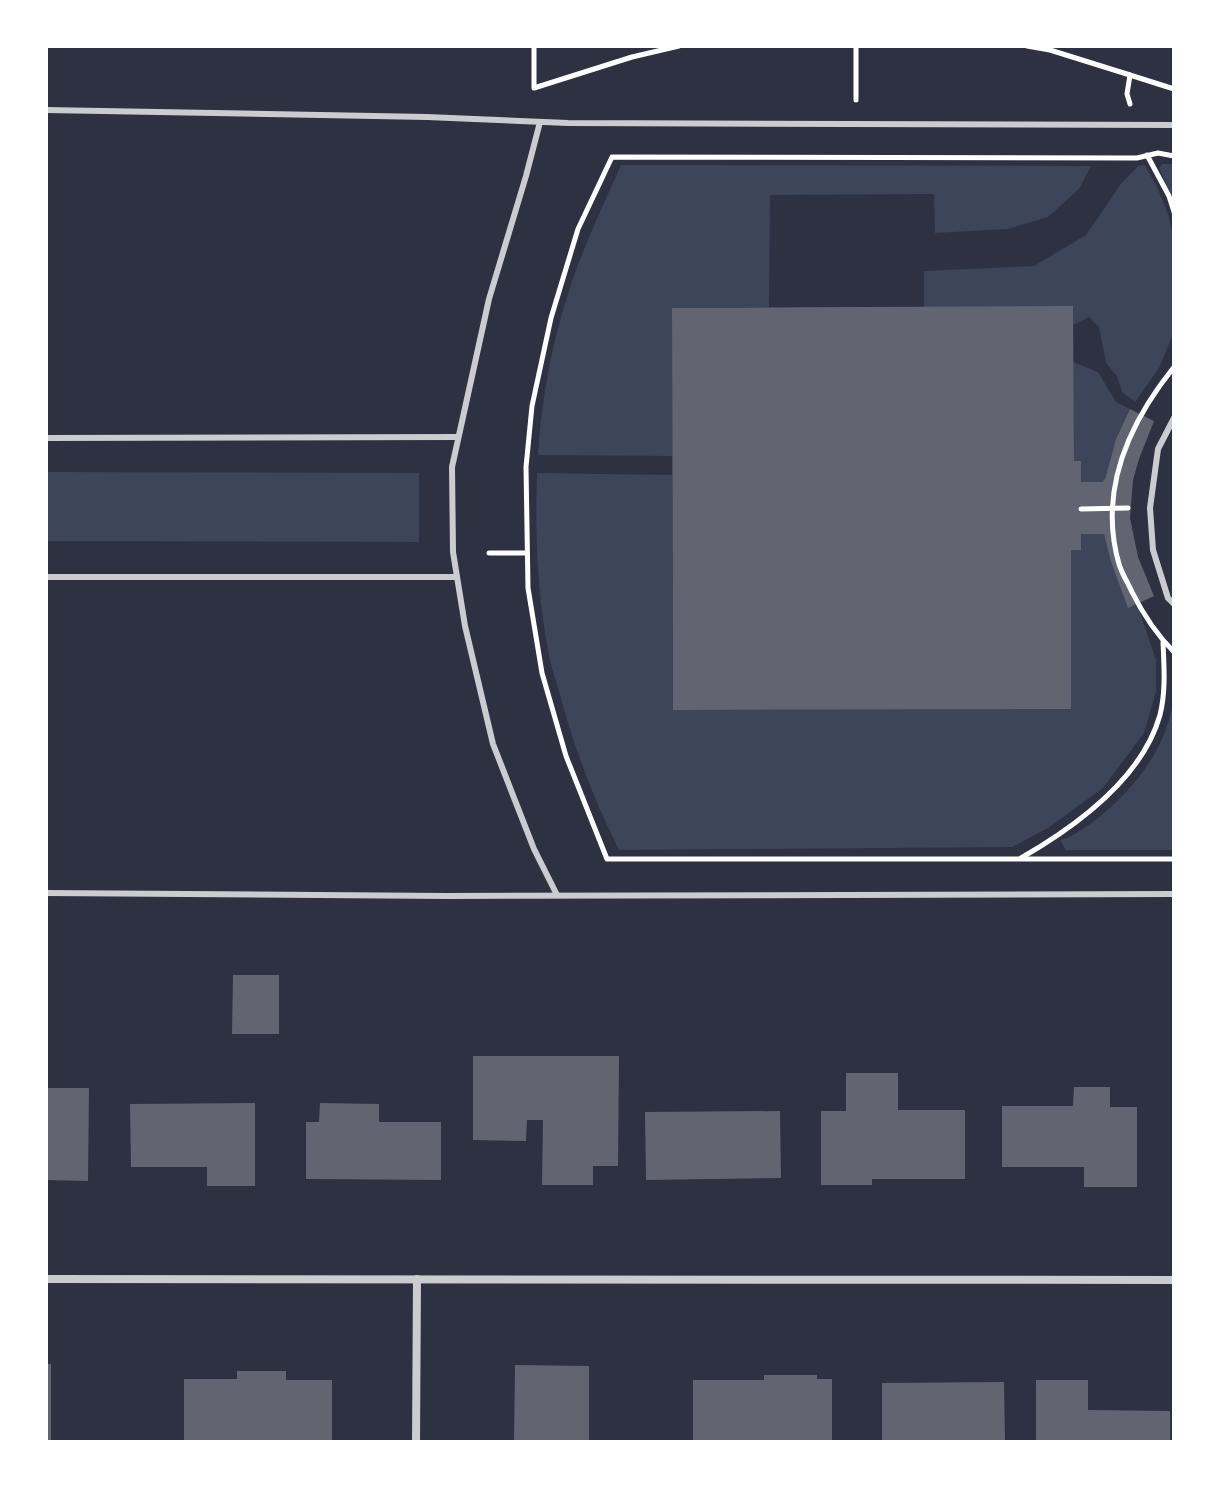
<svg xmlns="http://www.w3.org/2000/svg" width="1220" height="1488" font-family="Commissioner,sans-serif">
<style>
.green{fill:#3c4559}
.building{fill:#626471}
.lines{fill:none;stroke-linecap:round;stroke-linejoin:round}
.path{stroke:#fff;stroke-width:5}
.service{stroke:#caccd0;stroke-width:6}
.minor{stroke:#caccd0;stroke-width:8}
</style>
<rect width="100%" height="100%" fill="#2d3142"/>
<g class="green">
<path d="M 1162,164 L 1174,164 L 1174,201 L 1159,168 Z"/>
<path d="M 621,165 L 1091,166 L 1079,189 L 1048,217 L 1008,229 L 935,233 L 934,194 L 770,195 L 769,307 L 672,308 L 672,456 L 538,455 C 541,402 551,348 567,297 C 581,251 602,208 621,165 Z"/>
<path d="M 1145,165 L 1157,187 L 1168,214 L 1174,238 L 1174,332 L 1159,368 L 1135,402 L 1122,392 L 1117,376 L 1106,363 L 1099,327 L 1089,317 L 1073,325 L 1073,307 L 924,307 L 924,271 L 1034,266 L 1086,235 L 1120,185 L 1138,166 Z"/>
<path d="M 1073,362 L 1098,372 L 1116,402 L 1130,409 L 1116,439 L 1105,479 L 1102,482 L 1081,482 L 1081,461 L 1074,461 Z"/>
<path d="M 46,472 L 419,473 L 419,542 L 46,541 Z"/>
<path d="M 537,473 L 672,475 L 673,710 L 1071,709 L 1071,550 L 1081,550 L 1081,534 L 1104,534 L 1111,562 L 1128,607 L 1137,604 L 1156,660 L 1156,692 L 1144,733 L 1103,788 L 1048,828 L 1012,847 L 619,850 C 593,798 574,748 559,691 C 555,678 550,664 548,650 C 537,592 535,532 537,473 Z"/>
<path d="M 1174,692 L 1174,850 L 1066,850 L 1060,840 C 1073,837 1082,829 1093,822 C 1134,790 1170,746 1174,692 Z"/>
</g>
<g class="building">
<path d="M 1073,306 L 1074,461 L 1081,461 L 1081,482 L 1102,482 L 1105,479 L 1116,439 L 1130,409 L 1154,421 L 1139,459 L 1133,480 L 1130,518 L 1138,557 L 1154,596 L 1128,608 L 1111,562 L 1104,534 L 1081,534 L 1081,550 L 1071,550 L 1071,709 L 673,710 L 672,308 Z"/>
<path d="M 233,975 L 279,975 L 279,1034 L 232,1034 Z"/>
<path d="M 473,1056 L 619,1056 L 618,1166 L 593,1166 L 593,1185 L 542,1185 L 543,1120 L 527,1120 L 526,1141 L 473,1140 Z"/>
<path d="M 846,1073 L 898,1073 L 898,1110 L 965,1110 L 965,1179 L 872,1179 L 872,1185 L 821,1185 L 821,1111 L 846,1111 Z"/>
<path d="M 1074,1087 L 1110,1087 L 1110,1107 L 1137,1107 L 1137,1187 L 1084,1187 L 1084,1167 L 1002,1167 L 1002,1106 L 1073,1106 Z"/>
<path d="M 46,1088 L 89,1088 L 88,1181 L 46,1180 Z"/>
<path d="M 255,1103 L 255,1186 L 207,1186 L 207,1167 L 131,1167 L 130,1104 Z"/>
<path d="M 320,1103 L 379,1104 L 379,1122 L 441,1122 L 441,1180 L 306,1179 L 306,1122 L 319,1122 Z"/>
<path d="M 780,1111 L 781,1178 L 646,1180 L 645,1112 Z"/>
<rect x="46" y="1364" width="5" height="78"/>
<path d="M 515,1365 L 589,1366 L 589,1442 L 514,1442 Z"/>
<path d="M 237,1371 L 286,1371 L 286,1380 L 332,1380 L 332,1442 L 184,1442 L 184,1379 L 237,1379 Z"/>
<path d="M 764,1375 L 817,1375 L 817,1379 L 832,1379 L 832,1442 L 693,1442 L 693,1380 L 764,1380 Z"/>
<path d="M 1036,1380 L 1088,1380 L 1088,1410 L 1170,1411 L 1170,1442 L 1036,1442 Z"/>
<path d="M 1004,1382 L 1005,1442 L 882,1442 L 882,1383 Z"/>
</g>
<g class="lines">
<g class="path">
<path d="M 534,46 L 534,88 L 632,57 L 679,46"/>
<path d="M 1027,46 L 1050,50 L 1130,75 L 1127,94 L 1130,104"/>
<path d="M 1130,75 L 1174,89"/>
<path d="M 856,100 L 856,46"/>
<path d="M 1147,155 L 1169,196 L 1174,212"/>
<path d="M 1174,156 L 1158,153 L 1137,158 L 612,157 L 578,229 L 551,318 L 532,406 L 526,467 L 528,588 L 542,673 L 566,756 L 607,859 L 1174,859"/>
<path d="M 1174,367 C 1129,423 1098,491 1119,564 C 1122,574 1128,583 1132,592 C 1143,614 1157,635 1174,652"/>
<path d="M 1081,509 L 1128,508"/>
<path d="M 489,553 L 527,553"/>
<path d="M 1021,858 C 1075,827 1142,779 1160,715 C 1166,691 1164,666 1163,642"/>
</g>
<g class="service">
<path d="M 46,110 L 427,117 L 568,123 L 1174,125"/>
<path d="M 540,122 L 526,176 L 489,299 L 452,467 L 453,552 L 465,626 L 493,744 L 534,849 L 557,895"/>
<path d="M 1174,418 L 1158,449 L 1150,508 L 1153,550 L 1168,598 L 1174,604"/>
<path d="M 46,438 L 458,437"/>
<path d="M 46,577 L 457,577"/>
<path d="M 46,893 L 447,896 L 1174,894"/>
</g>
<g class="minor">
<path d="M 46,1279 L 1174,1280"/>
<path d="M 416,1442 L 417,1279"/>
</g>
</g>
<rect width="1220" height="1488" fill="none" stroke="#ffffff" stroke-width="96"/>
</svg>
